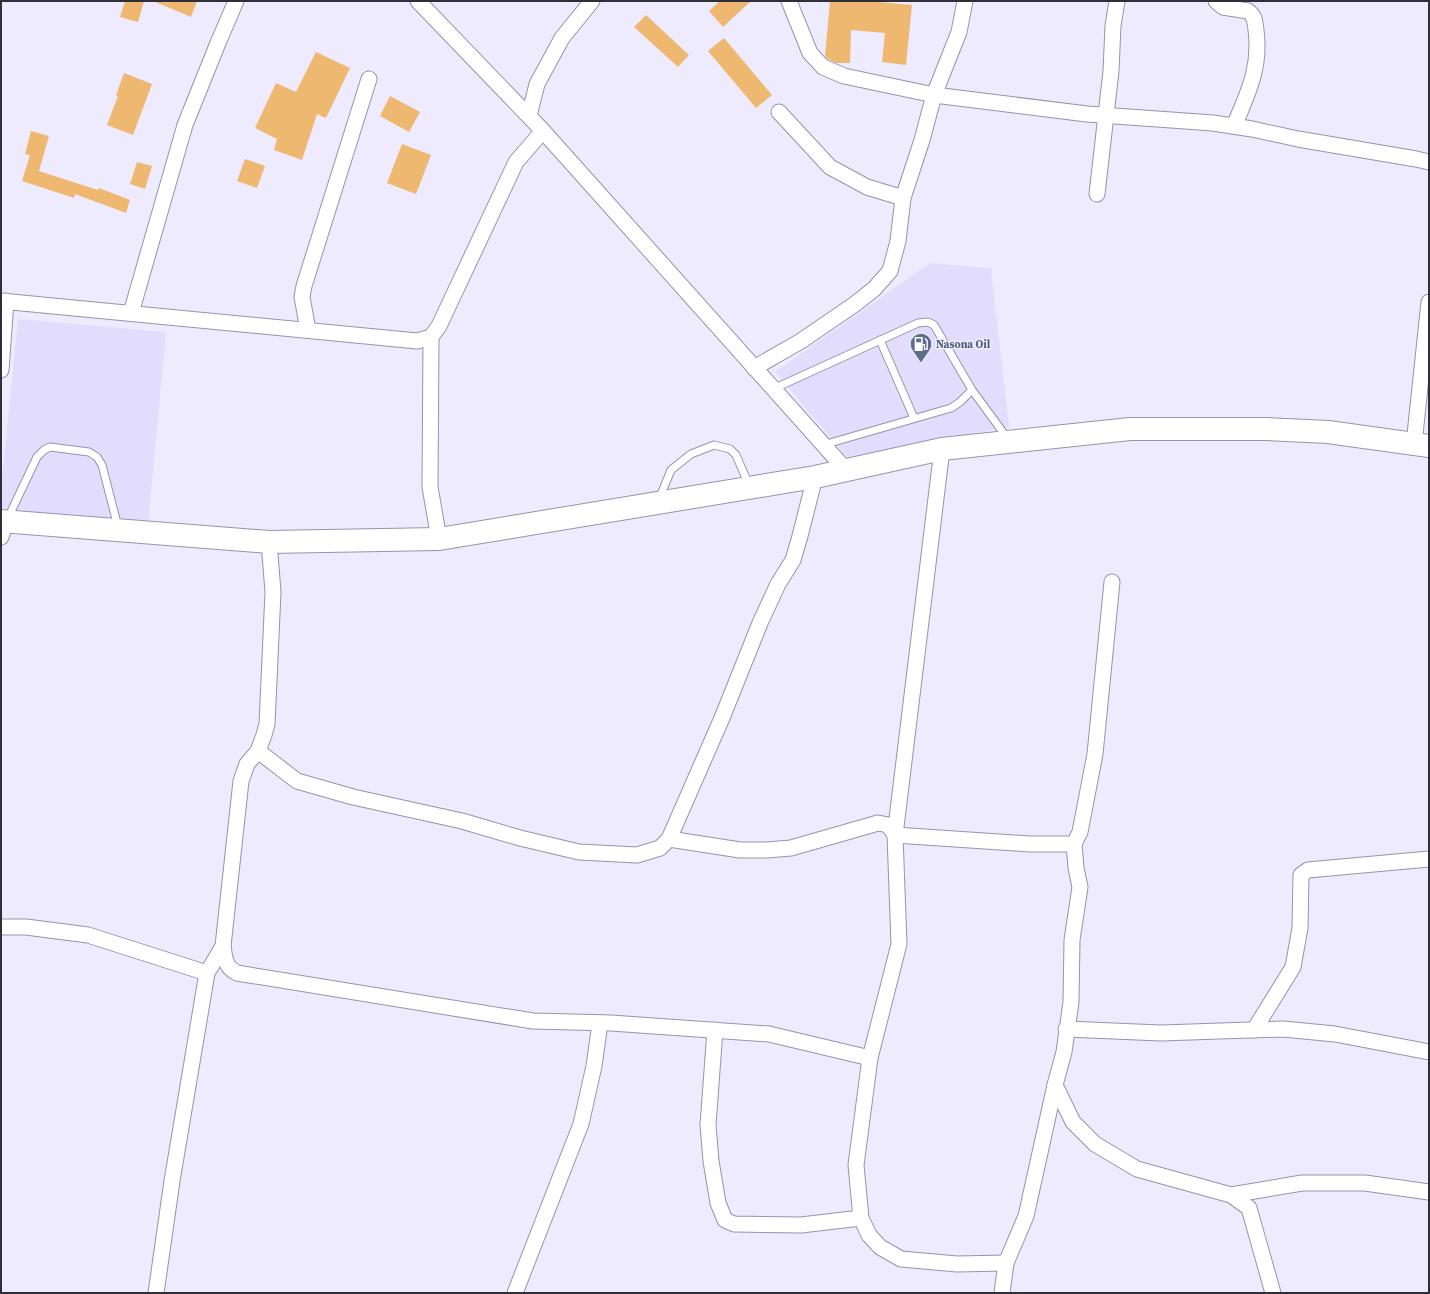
<svg xmlns="http://www.w3.org/2000/svg" width="1430" height="1294" font-family="'Source Serif 4',serif">
<style>
.built{fill:#e2ddfd}
.building{fill:#eeb870}
.lines{fill:none;stroke-linecap:round;stroke-linejoin:round}
.service-casing{stroke:#9793aa;stroke-width:9}
.minor-casing{stroke:#9793aa;stroke-width:17}
.primary-casing{stroke:#9793aa;stroke-width:24}
.service{stroke:#fff;stroke-width:7}
.minor{stroke:#fff;stroke-width:15}
.primary{stroke:#fff;stroke-width:22}
.labels{text-anchor:middle;dominant-baseline:central;stroke-width:3;stroke-linejoin:round;paint-order:stroke}
.service-label{font-size:11px;font-weight:bold;fill:#4e5e75;stroke:#eeebff;text-anchor:start}
</style>
<rect width="100%" height="100%" fill="#eeebff"/>
<g class="built">
<path d="M 930,263 L 991,268 L 1009,427 L 847,457 L 775,372 Z"/>
<path d="M 18,319 L 166,332 L 148,525 L 1,508 L 1,488 Z"/>
</g>
<g class="building">
<path d="M 125,1 L 144,1 L 138,22 L 120,17 Z"/>
<path d="M 153,1 L 197,1 L 191,17 Z"/>
<path d="M 720,1 L 751,1 L 723,27 L 709,11 Z"/>
<path d="M 830,1 L 868,1 L 912,5 L 906,65 L 882,62 L 885,33 L 851,30 L 850,63 L 836,63 L 828,59 L 825,56 Z"/>
<path d="M 646,15 L 689,55 L 678,67 L 634,27 Z"/>
<path d="M 724,38 L 772,95 L 756,108 L 708,51 Z"/>
<path d="M 316,52 L 350,68 L 326,118 L 317,114 L 302,160 L 274,150 L 277,139 L 255,128 L 276,83 L 296,92 Z"/>
<path d="M 124,73 L 152,84 L 133,135 L 107,125 L 118,96 L 116,95 Z"/>
<path d="M 390,96 L 420,112 L 409,132 L 380,116 Z"/>
<path d="M 31,131 L 49,136 L 39,171 L 98,190 L 99,188 L 130,200 L 126,213 L 75,194 L 74,198 L 22,181 L 30,155 L 25,154 Z"/>
<path d="M 402,144 L 431,155 L 416,194 L 387,183 Z"/>
<path d="M 245,159 L 265,166 L 257,188 L 237,181 Z"/>
<path d="M 137,162 L 152,166 L 145,189 L 130,184 Z"/>
</g>
<g class="lines">
<g class="service-casing">
<g id="service">
<path d="M 880,340 L 914,418"/>
<path d="M 773,389 L 918,323 L 928,322 L 934,325 L 972,390"/>
<path d="M 823,445 L 951,408 L 960,402 L 972,390 L 1008,439"/>
<path d="M 659,499 L 671,470 L 691,454 L 714,445 L 730,449 L 736,455 L 749,485"/>
<path d="M 8,518 L 37,457 L 44,450 L 50,447 L 89,452 L 97,457 L 102,465 L 118,527"/>
</g>
</g>
<g class="minor-casing">
<g id="minor">
<path d="M 418,1 L 543,131 L 846,470"/>
<path d="M 789,1 L 810,53 L 823,67 L 844,76 L 934,95 L 1087,114 L 1213,123 L 1252,129 L 1298,139 L 1416,159 L 1429,162"/>
<path d="M 1216,1 L 1223,7 L 1248,11 C 1255,16 1255,22 1256,30 C 1261,67 1248,93 1234,126"/>
<path d="M 779,112 L 830,167 L 867,187 L 903,198"/>
<path d="M 529,116 L 537,84 L 562,38 L 592,1"/>
<path d="M 1097,194 L 1111,71 L 1113,26 L 1117,1"/>
<path d="M 1,301 L 417,341 L 431,337 L 439,326 L 516,162 L 543,131"/>
<path d="M 131,313 L 185,125 L 218,43 L 236,1"/>
<path d="M 308,330 L 302,297 L 304,286 L 369,79"/>
<path d="M 431,337 L 430,487 L 439,539"/>
<path d="M 754,368 L 801,341 L 855,304 L 874,289 L 890,271 L 898,241 L 903,198 L 922,140 L 934,95 L 959,32 L 965,1"/>
<path d="M 1,370 L 6,301"/>
<path d="M 1414,444 L 1429,302"/>
<path d="M 942,449 L 895,835 L 899,944 L 870,1058 L 856,1165 L 861,1218 L 869,1235 L 880,1247 L 901,1259 L 957,1264 L 1006,1263"/>
<path d="M 1,537 L 6,522"/>
<path d="M 269,542 L 273,592 L 267,724 L 264,735 L 258,751 L 247,764 L 241,781 L 223,946 C 225,959 225,967 237,973 L 533,1021 L 611,1023 L 769,1034 L 870,1058"/>
<path d="M 258,751 L 297,781 L 353,797 L 462,821 L 520,838 L 579,852 L 637,855 L 660,848 L 669,839 L 722,718 L 760,623 L 778,584 L 793,560 L 800,536 L 815,477"/>
<path d="M 669,839 L 740,850 L 767,850 L 791,848 L 878,823 L 888,825 L 895,835 L 1030,844 L 1074,844 L 1076,868 L 1080,887 L 1072,940 L 1071,1002 L 1064,1052 L 1055,1085 L 1073,1122 L 1095,1144 L 1137,1169 L 1231,1195 L 1249,1208 L 1273,1293"/>
<path d="M 1074,844 L 1080,832 L 1095,754 L 1112,582"/>
<path d="M 1,927 L 26,927 L 88,935 L 207,973"/>
<path d="M 1066,1029 L 1161,1033 L 1283,1029 L 1335,1034 L 1429,1052"/>
<path d="M 715,1030 L 708,1125 L 711,1161 L 718,1203 L 725,1220 L 734,1224 L 801,1225 L 861,1218"/>
<path d="M 1254,1030 L 1293,967 L 1300,928 L 1301,875 L 1308,870 L 1429,859"/>
<path d="M 1231,1195 L 1302,1183 L 1365,1183 L 1429,1192"/>
<path d="M 156,1293 L 172,1181 L 207,973 L 223,946"/>
<path d="M 515,1293 L 581,1124 L 594,1066 L 600,1023"/>
<path d="M 1002,1293 L 1006,1263 L 1026,1216 L 1055,1085"/>
</g>
</g>
<g class="primary-casing">
<path id="primary" d="M 1,521 L 269,542 L 439,539 L 815,477 L 942,449 L 1130,429 L 1267,429 L 1328,432 L 1429,446"/>
</g>
<use href="#service" class="service"/>
<use href="#minor" class="minor"/>
<use href="#primary" class="primary"/>
</g>
<defs>
<g id="fuel-pin" transform="scale(1.15)"><path d="M0 17L-7.5 6A9.5 9.5 0 1 1 7.5 6Z" fill="#5c6f8a" stroke="#eeebff"/><path d="M-5.5-6h7V0h2V4h1.3V-2.5L3-4.5l.8-.8L6-3V5H2.5V1h-1V6h-7ZM-4.2-4.7v3.2H.2V-4.7Z" fill="#fff"/></g>
</defs>
<g fill-rule="evenodd">
<use href="#fuel-pin" x="921" y="344"/>
</g>
<g class="labels">
<g class="service-label">
<text x="936" y="344">Nasona Oil</text>
</g>
</g>
<rect width="1430" height="1294" fill="none" stroke="#302e38" stroke-width="4"/>
</svg>
